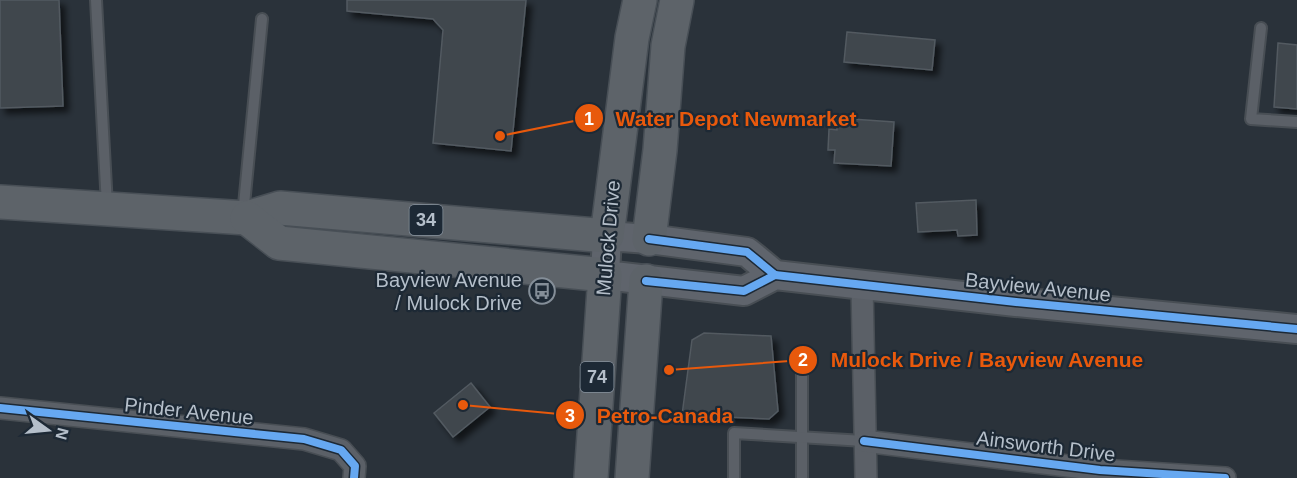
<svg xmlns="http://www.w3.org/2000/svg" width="1297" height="478" font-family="Arial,sans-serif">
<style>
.building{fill:#40464d;stroke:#525a61;stroke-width:1.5;filter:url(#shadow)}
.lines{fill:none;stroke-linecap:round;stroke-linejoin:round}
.lane-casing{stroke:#484e54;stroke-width:14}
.street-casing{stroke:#484e54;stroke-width:24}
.secondary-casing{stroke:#484e54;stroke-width:32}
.primary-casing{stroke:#484f56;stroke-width:36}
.lane{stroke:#5b6067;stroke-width:10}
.street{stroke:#5b6067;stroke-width:21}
.secondary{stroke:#5f646c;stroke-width:28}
.primary{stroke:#5d6369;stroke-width:33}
.cycleway-casing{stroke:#1d2935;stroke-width:11}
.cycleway{stroke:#66a8f1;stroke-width:8}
.labels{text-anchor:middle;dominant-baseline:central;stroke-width:4.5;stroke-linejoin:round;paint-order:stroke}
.shield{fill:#1d2935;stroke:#87929d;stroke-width:1.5}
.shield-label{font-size:18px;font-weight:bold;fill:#b5bfca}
.street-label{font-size:20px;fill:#b5bfca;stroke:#1d2935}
.poi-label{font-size:20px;fill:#b5bfca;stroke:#1d2935;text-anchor:end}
.leader{fill:none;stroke:#e8590c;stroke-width:2}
.callout-dot{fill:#e8590c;stroke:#1d2935;stroke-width:2}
.mark-label{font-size:18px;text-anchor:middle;font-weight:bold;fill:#fff}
.callout-label{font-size:21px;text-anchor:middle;font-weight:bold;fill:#e8590c;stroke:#1d2935;stroke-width:4.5;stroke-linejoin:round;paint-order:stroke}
</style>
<defs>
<filter id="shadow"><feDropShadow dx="5.5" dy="5.5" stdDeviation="3" flood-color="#0009"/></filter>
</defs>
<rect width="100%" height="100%" fill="#2a323a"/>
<g class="building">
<path d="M 0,0 L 59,0 L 63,106 L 0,108 Z"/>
<path d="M 347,0 L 526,0 L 511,151 L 433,143 L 443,30 L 433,19 L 347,11 Z"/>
<path d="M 847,32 L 935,40 L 932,70 L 844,62 Z"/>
<path d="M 1278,43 L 1297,45 L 1297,109 L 1274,107 Z"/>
<path d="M 837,118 L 894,122 L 891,166 L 834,163 L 835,150 L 828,150 L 829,129 L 837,130 Z"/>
<path d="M 976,200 L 977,235 L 958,236 L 957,230 L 918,232 L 916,203 Z"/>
<path d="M 704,333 L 771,336 L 778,411 L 769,419 L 682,415 L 692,340 Z"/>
<path d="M 471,383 L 490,407 L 453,437 L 434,413 Z"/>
</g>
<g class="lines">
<g class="lane-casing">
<g id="lane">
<path d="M 96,0 L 107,206"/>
<path d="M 1261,28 L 1251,119 L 1297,122"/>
<path d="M 243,215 L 262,19"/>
<path d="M 802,363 L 802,478"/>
<path d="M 734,478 L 734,433 L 864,441"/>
</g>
</g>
<g class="street-casing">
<g id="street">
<path d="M 862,285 L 866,478"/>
<path d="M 0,408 L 304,439 L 341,450 L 355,466 L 354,478"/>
<path d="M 864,441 L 1100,470 L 1225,478"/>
</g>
</g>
<g class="secondary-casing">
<path id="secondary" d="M 775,275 L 744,291 L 605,275 L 607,236 L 649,239 L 747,252 L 775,275 L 1016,302 L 1297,329"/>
</g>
<g class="primary-casing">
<g id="primary">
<path d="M 0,202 L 247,218 L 280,208 L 607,236 L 632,38 L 640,0"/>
<path d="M 247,218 L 279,243 L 605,275 L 591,478"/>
<path d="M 649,239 L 660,150 L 668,46 L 677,0"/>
<path d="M 632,478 L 646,281"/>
</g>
</g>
<use href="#lane" class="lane"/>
<use href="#street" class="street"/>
<use href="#secondary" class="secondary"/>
<use href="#primary" class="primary"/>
<g class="cycleway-casing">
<g id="cycleway">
<path d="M 649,239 L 747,252 L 775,275 L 1016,302 L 1297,329"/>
<path d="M 646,281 L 744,291 L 775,275"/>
<path d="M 0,408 L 304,439 L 341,450 L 355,466 L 354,478"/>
<path d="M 864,441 L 1100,470 L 1225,478"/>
</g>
</g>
<use href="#cycleway" class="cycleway"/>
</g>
<defs>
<g id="bus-ring" transform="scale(1.35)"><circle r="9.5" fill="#1d2935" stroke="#848e98" stroke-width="1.5"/><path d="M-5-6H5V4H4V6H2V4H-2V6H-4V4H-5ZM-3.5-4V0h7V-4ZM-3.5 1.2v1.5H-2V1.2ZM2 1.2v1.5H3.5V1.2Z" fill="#848e98"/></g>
</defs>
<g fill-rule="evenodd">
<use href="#bus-ring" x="542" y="291"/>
</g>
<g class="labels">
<g class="shield">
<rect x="409.5" y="205" width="33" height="30" rx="4.5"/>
<rect x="580.5" y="362" width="33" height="30" rx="4.5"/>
</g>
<g class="shield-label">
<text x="426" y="220">34</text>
<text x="597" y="377">74</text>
</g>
<g class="street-label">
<text transform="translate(608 238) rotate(-85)">Mulock Drive</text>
<text transform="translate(1038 287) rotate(6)">Bayview Avenue</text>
<text transform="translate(189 411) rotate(6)">Pinder Avenue</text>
<text transform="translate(1046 446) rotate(7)">Ainsworth Drive</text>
</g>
<g class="poi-label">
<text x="522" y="280">Bayview Avenue<tspan x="522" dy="23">/ Mulock Drive</tspan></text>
</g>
</g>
<path class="leader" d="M500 136L589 118M669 370L803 360M463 405L570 415"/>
<g class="callout-dot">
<circle cx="500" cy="136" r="6"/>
<circle cx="669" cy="370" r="6"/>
<circle cx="463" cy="405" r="6"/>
<circle cx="589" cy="118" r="15"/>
<circle cx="803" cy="360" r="15"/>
<circle cx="570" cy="415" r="15"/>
</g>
<g class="mark-label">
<text x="589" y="125">1</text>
<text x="803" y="366">2</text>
<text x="570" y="422">3</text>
</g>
<g class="callout-label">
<text x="736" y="126">Water Depot Newmarket</text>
<text x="987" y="367">Mulock Drive / Bayview Avenue</text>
<text x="665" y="423">Petro-Canada</text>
</g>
<g transform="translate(48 430) rotate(105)" stroke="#1d2935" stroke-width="4.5" paint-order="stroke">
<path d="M0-4.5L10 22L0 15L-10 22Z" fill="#b5bfca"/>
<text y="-9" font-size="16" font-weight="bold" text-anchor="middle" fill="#b5bfca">N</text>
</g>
</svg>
